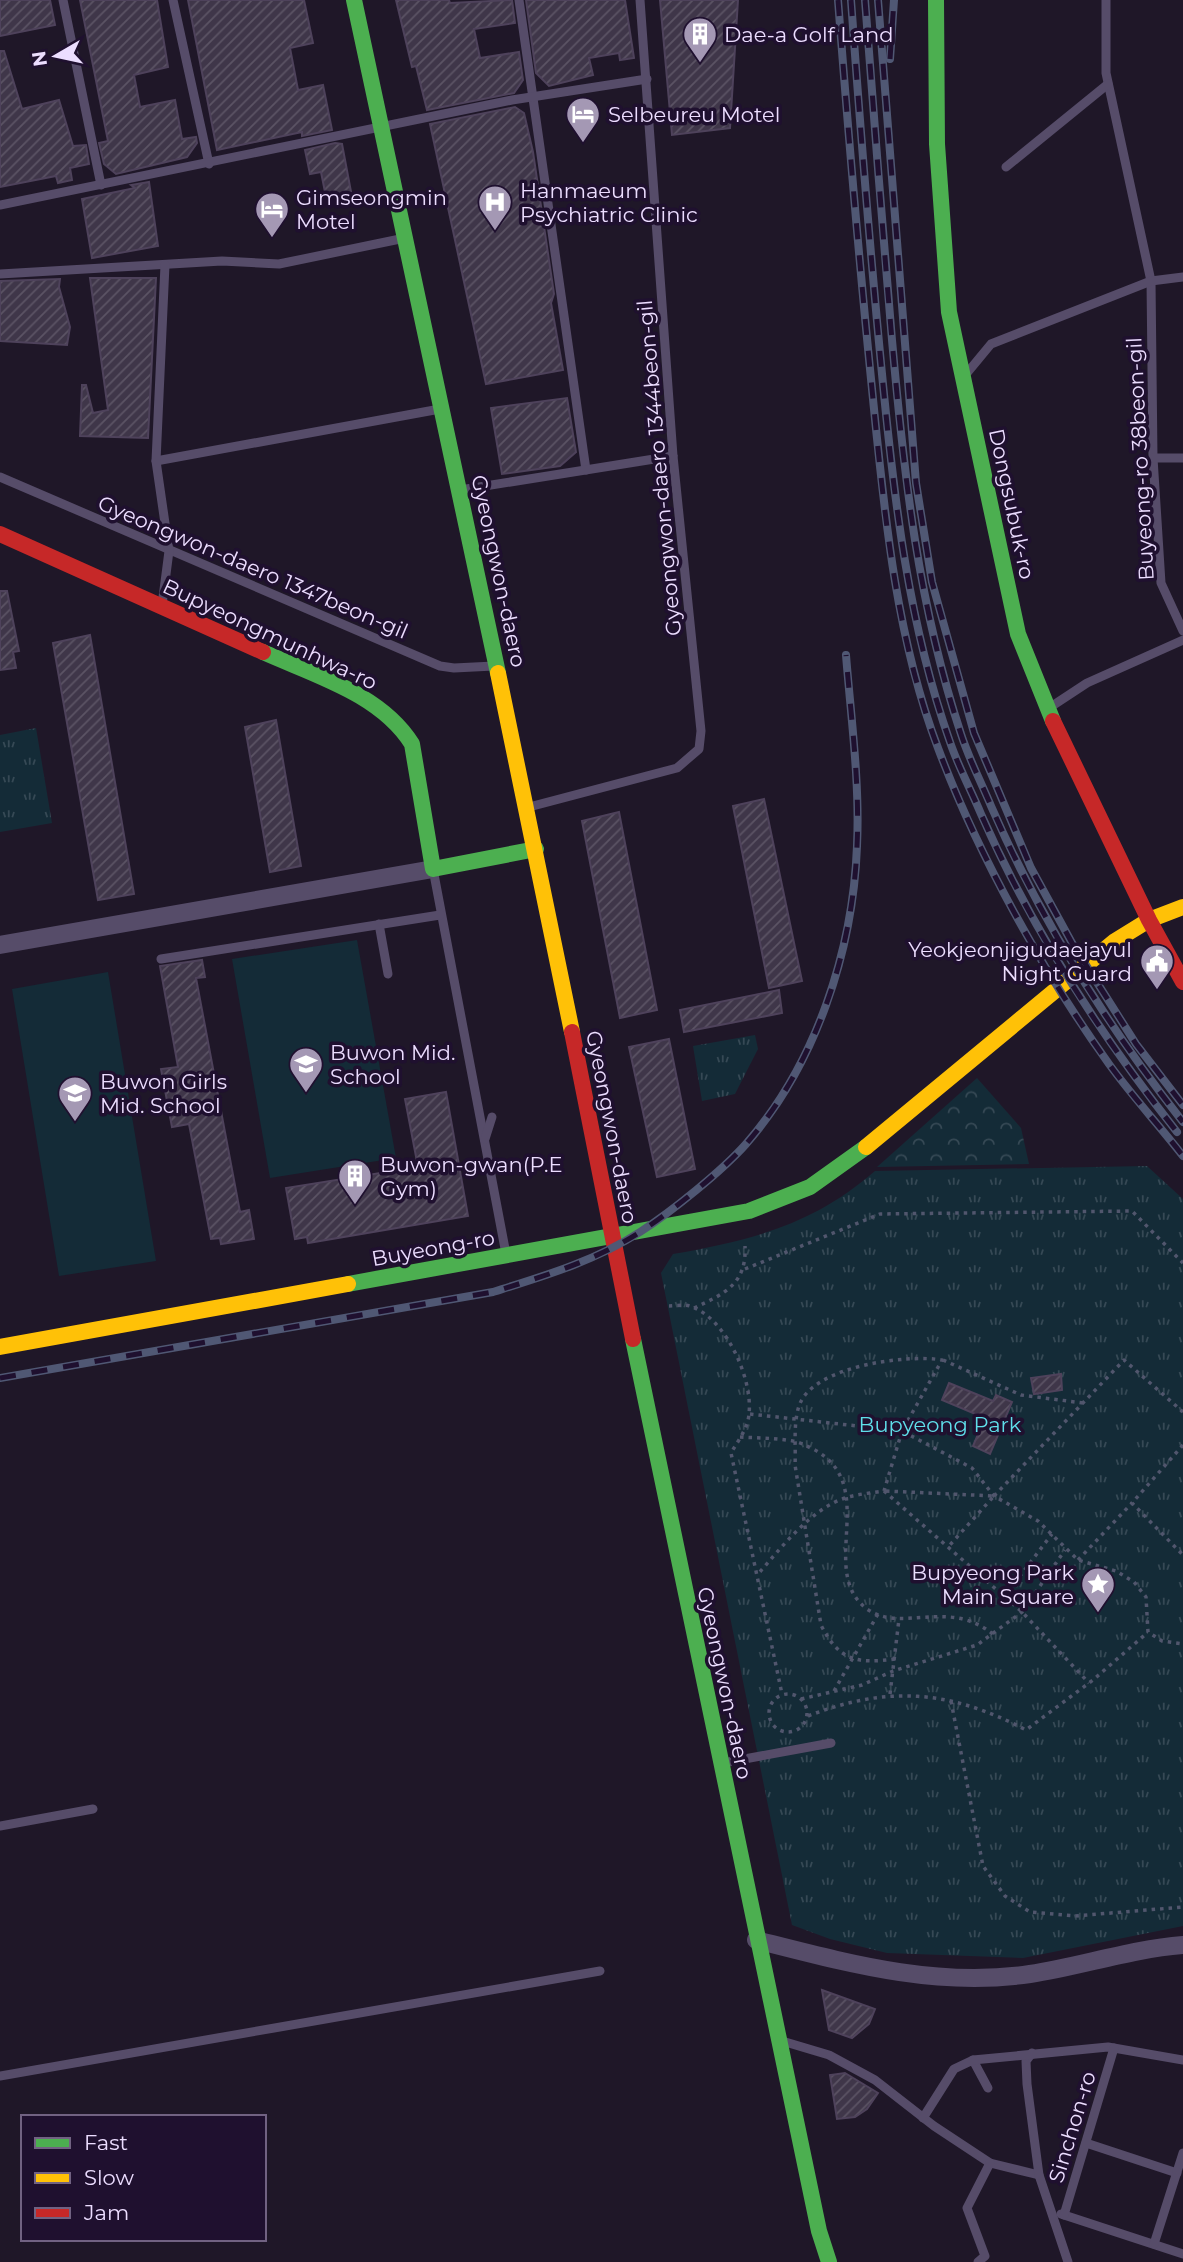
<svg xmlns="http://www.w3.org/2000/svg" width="1183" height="2262" font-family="Montserrat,sans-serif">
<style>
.green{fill:#142b37}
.forest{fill:url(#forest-crowns)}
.park{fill:url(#park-tufts)}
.building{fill:url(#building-hatch);stroke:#4e425b;stroke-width:2}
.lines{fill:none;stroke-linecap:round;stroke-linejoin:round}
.path{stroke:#51566d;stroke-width:3.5;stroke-dasharray:3.5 5;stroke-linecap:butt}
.lane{stroke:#564c69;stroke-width:9}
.street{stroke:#564c69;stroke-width:18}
.fast{stroke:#4caf50;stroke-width:16}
.slow{stroke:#ffc107;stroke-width:16}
.jam{stroke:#c62828;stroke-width:16}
.rail-casing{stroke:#505874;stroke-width:8}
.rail{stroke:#1f102f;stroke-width:5;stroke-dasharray:16;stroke-linecap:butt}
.labels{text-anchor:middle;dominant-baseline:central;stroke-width:7;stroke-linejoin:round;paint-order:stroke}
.poi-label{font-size:21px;fill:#ecddff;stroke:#1f102f;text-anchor:start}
.street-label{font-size:21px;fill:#ecddff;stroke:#1f102f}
.park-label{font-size:21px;fill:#5fdfea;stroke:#1f102f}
</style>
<defs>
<pattern id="forest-crowns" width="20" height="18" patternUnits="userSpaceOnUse" patternTransform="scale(1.75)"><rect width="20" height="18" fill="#142b37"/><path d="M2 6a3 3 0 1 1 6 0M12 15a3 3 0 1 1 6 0" fill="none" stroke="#364955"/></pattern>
<pattern id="park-tufts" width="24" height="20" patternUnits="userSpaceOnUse" patternTransform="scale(1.75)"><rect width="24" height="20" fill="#142b37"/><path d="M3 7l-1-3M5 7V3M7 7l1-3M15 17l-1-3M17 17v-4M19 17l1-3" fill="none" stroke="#364955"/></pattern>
<pattern id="building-hatch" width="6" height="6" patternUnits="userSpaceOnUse" patternTransform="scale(1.75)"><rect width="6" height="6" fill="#3f3649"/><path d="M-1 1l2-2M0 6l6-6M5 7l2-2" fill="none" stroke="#5b5364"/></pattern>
</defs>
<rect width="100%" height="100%" fill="#1f1728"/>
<g class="green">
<path d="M 357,940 L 396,1158 L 270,1178 L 232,959 Z"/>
<path d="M 108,972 L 156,1261 L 59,1276 L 12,989 Z"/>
</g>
<path class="forest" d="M 977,1078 L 1021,1128 L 1029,1164 L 877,1167 Z"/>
<g class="park">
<path d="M 36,728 L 52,823 L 0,832 L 0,735 Z"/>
<path d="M 755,1035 L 758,1049 L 735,1094 L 702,1101 L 693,1046 Z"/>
<path d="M 1147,1166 L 1183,1199 L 1183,1926 L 1023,1958 L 887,1953 L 830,1939 L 792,1925 L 661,1273 L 673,1254 C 752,1240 813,1225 875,1171 Z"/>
</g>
<g class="building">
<path d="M 0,0 L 50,0 L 55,25 L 0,36 Z"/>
<path d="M 80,0 L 157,0 L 168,67 L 134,75 L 140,107 L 175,100 L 182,139 L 196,137 L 197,143 L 187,157 L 116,174 L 104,164 L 99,143 L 108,141 Z"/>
<path d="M 188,0 L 304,0 L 313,43 L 290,48 L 298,90 L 323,85 L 332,130 L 302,136 L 302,132 L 217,150 Z"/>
<path d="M 396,0 L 449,0 L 450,3 L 512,0 L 515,23 L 474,29 L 480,58 L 519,52 L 523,80 L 514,93 L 427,110 L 416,66 L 412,67 Z"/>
<path d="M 526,0 L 625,0 L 634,58 L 620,60 L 619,53 L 589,58 L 593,75 L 549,86 L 536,73 Z"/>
<path d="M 660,0 L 738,0 L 730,128 L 672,135 Z"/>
<path d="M 0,51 L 4,51 L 22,109 L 59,100 L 73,146 L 86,145 L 89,164 L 70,168 L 72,180 L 58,183 L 56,176 L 0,187 Z"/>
<path d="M 515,107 L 524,113 L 533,152 L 554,294 L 551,303 L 563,370 L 486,384 L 430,124 Z"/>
<path d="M 335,143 L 342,144 L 352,197 L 327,202 L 321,172 L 310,174 L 305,150 Z"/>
<path d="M 149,182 L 158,246 L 92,258 L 82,199 L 135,188 L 131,185 Z"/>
<path d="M 90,278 L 156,278 L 148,438 L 80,436 L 82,385 L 86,385 L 93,413 L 108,410 Z"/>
<path d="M 60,279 L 59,287 L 70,327 L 67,345 L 0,341 L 0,281 Z"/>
<path d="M 567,398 L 576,452 L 560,466 L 502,474 L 491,408 Z"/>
<path d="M 0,591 L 7,591 L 19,651 L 13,652 L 16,668 L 0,670 Z"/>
<path d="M 90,635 L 134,894 L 98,900 L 53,643 Z"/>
<path d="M 276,720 L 301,866 L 270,872 L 245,727 Z"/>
<path d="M 764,799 L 802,981 L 769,988 L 733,806 Z"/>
<path d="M 619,812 L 657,1010 L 620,1018 L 582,821 Z"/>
<path d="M 202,960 L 205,977 L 196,978 L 240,1212 L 249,1210 L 254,1239 L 221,1244 L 220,1238 L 211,1239 L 189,1124 L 172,1127 L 161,1069 L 178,1067 L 160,966 Z"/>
<path d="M 779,990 L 782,1013 L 684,1032 L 680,1010 Z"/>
<path d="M 669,1039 L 695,1169 L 657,1177 L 629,1047 Z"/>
<path d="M 446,1092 L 468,1216 L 308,1243 L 307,1237 L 295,1239 L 286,1188 L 418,1167 L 405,1099 Z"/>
<path d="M 1061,1374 L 1062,1390 L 1034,1394 L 1031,1378 Z"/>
<path d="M 949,1383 L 993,1401 L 996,1395 L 1012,1402 L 990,1454 L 973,1446 L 985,1418 L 942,1400 Z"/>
<path d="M 822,1990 L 875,2009 L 869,2024 L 852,2038 L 829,2030 Z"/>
<path d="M 845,2073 L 878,2093 L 867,2109 L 855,2117 L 837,2119 L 830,2075 Z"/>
</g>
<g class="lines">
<g class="path">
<path d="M 745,1269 L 880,1214 L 1132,1211 L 1183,1263"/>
<path d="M 669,1306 C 675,1306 684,1304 690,1306 C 726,1318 753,1379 749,1414 C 748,1428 738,1441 731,1453 L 782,1694"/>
<path d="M 694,1308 C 724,1294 747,1284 745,1246"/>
<path d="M 943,1360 L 1021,1395 L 1083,1403"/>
<path d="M 750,1414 L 902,1431 L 884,1491 C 871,1493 857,1494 845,1498 C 811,1509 781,1548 758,1574"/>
<path d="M 740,1437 C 758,1438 776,1438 793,1441 C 800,1442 806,1446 813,1449 C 882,1485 816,1571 867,1609 C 902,1634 948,1597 994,1635"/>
<path d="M 1183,1445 L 1132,1503 L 1183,1555"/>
<path d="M 884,1491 L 1022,1612 L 1089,1683"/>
<path d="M 886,1491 L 994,1496 L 948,1547"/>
<path d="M 994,1496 L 1124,1360 L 1183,1412"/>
<path d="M 1078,1560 L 1132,1503"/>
<path d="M 1004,1597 L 1052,1534"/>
<path d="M 895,1659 C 857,1664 839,1661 821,1625 L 795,1465 C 796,1447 793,1424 799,1406 C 812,1366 907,1354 942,1360 L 902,1431 L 972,1468 L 994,1496 L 1038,1521 L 1078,1560 L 1116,1571 L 1134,1582 L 1146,1597 L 1148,1632 L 1162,1641 L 1183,1644"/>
<path d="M 834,1691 L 878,1614"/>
<circle cx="788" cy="1713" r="19"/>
<path d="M 890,1694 L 899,1619"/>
<path d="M 801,1699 L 862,1685 L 893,1671 L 977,1645 L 1022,1612 L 1065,1550"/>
<path d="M 951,1701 L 983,1866 L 1005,1896 L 1030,1912 L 1075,1916 L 1183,1907"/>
<path d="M 808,1716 C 888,1685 950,1690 1026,1730 L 1093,1680 L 1147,1633"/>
</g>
<g class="lane">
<path d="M 63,0 L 101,185"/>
<path d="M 173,0 L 209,164"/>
<path d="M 519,0 L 586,470"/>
<path d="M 1106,0 L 1106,73 L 1151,281 L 1153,458 L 1161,583 L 1183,631"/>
<path d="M 1006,167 L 1108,84"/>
<path d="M 0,205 L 512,100 L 647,79"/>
<path d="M 0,274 L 222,261 L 279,264 L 405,238"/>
<path d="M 967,373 L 991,344 L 1151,281 L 1183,277"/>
<path d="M 1153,458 L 1183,458"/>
<path d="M 156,461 L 440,409"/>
<path d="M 0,477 L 440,666 L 454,668 L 494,666"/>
<path d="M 460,490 L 673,456"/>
<path d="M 162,605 L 169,551 L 156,461 L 165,265"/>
<path d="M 1049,708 L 1087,683 L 1183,640"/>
<path d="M 529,807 L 677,768 L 699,749 L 701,731 L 673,456 L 640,0"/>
<path d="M 433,869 L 506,1254"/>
<path d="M 379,924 L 388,974"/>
<path d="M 161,959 L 440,915"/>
<path d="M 485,1139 L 492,1117"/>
<path d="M 723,1763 L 831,1743"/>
<path d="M 0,1826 L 93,1809"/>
<path d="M 782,2041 L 829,2055 L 875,2080 L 934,2126 L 990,2163 L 1039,2175"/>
<path d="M 1032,2053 L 1026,2061 L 1027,2084 L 1039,2175 L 1068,2262"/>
<path d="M 973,2060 L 988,2088"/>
<path d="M 0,2076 L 600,1971"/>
<path d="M 923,2118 L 954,2069 L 973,2060 L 1108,2047 L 1183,2060"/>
<path d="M 1086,2143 L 1177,2173"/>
<path d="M 1061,2214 L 1183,2254"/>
<path d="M 1064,2215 L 1114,2048"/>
<path d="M 1154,2244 L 1183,2153"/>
<path d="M 978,2262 L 985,2256 L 967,2208 L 990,2163"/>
</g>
<g class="street">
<path d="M 0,945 L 433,869"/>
<path d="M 756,1940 C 847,1963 936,1988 1030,1974 C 1082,1966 1131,1949 1183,1945"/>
</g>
<g class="fast">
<path d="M 354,0 L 498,673"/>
<path d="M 936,0 L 937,144 L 949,312 L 1018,634 L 1053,721"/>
<path d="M 263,652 C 314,675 381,694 412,744 L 433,869 L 536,849"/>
<path d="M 348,1284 L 749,1211 L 810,1187 L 866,1147"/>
<path d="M 633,1339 L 819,2231 L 829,2262"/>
</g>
<g class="slow">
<path d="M 498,673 L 572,1032"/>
<path d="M 866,1147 L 1115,941 L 1149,920 L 1183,907"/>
<path d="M 0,1347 L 348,1284"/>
</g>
<g class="jam">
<path d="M 0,534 L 263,652"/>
<path d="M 1053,721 L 1149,920 L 1183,982"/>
<path d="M 572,1032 L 633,1339"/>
</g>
<g class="rail-casing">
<g id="rail">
<path d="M 838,0 C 848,130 859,260 872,389 C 884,509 895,635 938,748 C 978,855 1043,972 1109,1064 C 1132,1096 1159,1125 1183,1156"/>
<path d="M 851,0 C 860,125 870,250 882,374 C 894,498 908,623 950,742 C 958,766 971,790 981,814 C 1032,930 1099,1033 1177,1132"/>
<path d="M 865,0 C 874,113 882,227 892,340 C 904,476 918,604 961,734 C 969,759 981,782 991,806 C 1041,921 1106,1024 1183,1122"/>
<path d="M 878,0 L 916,483 L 932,582 L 974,733 L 1031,868 L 1072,943 L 1136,1044 L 1183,1105"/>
<path d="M 890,59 L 894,0"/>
<path d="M 0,1378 L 493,1292 C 544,1276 595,1261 640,1232 C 671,1212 722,1171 746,1144 C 816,1064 853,951 857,846 C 860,783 851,718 846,655"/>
</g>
</g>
<use href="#rail" class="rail"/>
</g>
<defs>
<g id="building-pin" transform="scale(1.75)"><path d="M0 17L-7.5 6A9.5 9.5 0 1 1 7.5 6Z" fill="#a498b4" stroke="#1f102f"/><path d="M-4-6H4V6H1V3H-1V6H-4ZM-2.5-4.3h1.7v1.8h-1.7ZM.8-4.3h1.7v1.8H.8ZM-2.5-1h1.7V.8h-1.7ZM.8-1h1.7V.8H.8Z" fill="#fff"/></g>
<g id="hotel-pin" transform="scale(1.75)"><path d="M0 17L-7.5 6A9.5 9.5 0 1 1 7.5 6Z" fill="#a498b4" stroke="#1f102f"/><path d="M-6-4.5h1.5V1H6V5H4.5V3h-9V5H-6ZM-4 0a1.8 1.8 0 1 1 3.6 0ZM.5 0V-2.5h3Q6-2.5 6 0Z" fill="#fff"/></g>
<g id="hospital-pin" transform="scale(1.75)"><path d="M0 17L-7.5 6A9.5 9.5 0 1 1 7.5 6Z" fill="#a498b4" stroke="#1f102f"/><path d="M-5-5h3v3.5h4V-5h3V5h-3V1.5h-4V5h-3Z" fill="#fff"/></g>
<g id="civic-pin" transform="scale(1.75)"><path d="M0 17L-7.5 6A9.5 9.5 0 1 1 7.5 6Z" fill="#a498b4" stroke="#1f102f"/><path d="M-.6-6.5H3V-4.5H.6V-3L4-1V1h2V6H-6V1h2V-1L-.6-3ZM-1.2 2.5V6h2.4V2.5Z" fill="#fff"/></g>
<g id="school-pin" transform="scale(1.75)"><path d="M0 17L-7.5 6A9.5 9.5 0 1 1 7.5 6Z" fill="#a498b4" stroke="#1f102f"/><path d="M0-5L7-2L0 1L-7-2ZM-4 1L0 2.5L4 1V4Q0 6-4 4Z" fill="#fff"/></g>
<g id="sight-pin" transform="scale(1.75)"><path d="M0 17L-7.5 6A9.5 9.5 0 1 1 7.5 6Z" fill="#a498b4" stroke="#1f102f"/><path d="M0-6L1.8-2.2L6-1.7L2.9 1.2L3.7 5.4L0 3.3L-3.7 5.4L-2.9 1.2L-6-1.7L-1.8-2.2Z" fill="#fff"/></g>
</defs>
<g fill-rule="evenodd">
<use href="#building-pin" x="700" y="34"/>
<use href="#hotel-pin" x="583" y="114"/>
<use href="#hospital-pin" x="495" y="202"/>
<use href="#hotel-pin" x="272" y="209"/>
<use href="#civic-pin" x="1157" y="961"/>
<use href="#school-pin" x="306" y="1064"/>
<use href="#school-pin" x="75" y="1093"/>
<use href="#building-pin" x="355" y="1176"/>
<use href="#sight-pin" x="1098" y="1584"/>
</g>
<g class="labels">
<g class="poi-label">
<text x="724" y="34">Dae-a Golf Land</text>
<text x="608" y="114">Selbeureu Motel</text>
<text x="520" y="190">Hanmaeum<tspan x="520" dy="24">Psychiatric Clinic</tspan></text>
<text x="296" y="197">Gimseongmin<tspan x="296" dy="24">Motel</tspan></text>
<text x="1132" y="949" text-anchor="end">Yeokjeonjigudaejayul<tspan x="1132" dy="24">Night Guard</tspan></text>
<text x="330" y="1052">Buwon Mid.<tspan x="330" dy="24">School</tspan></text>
<text x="100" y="1081">Buwon Girls<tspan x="100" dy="24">Mid. School</tspan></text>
<text x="380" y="1164">Buwon-gwan(P.E<tspan x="380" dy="24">Gym)</tspan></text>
<text x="1074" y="1572" text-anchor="end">Bupyeong Park<tspan x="1074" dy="24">Main Square</tspan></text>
</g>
<g class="street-label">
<text transform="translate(1140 459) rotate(-93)">Buyeong-ro 38beon-gil</text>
<text transform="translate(659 468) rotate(-95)">Gyeongwon-daero 1344beon-gil</text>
<text transform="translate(1012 504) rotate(78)">Dongsubuk-ro</text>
<text transform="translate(253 567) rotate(23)">Gyeongwon-daero 1347beon-gil</text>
<text transform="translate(499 571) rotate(78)">Gyeongwon-daero</text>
<text transform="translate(270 634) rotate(25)">Bupyeongmunhwa-ro</text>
<text transform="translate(612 1127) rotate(79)">Gyeongwon-daero</text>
<text transform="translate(433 1248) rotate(-10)">Buyeong-ro</text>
<text transform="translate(725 1683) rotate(78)">Gyeongwon-daero</text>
<text transform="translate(1072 2127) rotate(-73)">Sinchon-ro</text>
</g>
<g class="park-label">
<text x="940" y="1424">Bupyeong Park</text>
</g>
</g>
<rect x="21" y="2115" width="245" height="126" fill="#1f102f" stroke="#716282" stroke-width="2"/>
<rect x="35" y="2138" width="35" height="10" fill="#4caf50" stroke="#716282" stroke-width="2"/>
<text x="84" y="2150" font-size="21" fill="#ecddff">Fast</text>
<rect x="35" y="2173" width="35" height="10" fill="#ffc107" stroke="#716282" stroke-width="2"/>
<text x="84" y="2185" font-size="21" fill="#ecddff">Slow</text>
<rect x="35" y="2208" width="35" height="10" fill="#c62828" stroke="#716282" stroke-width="2"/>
<text x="84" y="2220" font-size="21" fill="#ecddff">Jam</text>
<g transform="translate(56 56) rotate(261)" stroke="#1f102f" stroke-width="5" paint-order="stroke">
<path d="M0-5L12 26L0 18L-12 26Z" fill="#ecddff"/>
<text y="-10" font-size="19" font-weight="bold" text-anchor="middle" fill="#ecddff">N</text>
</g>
</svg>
